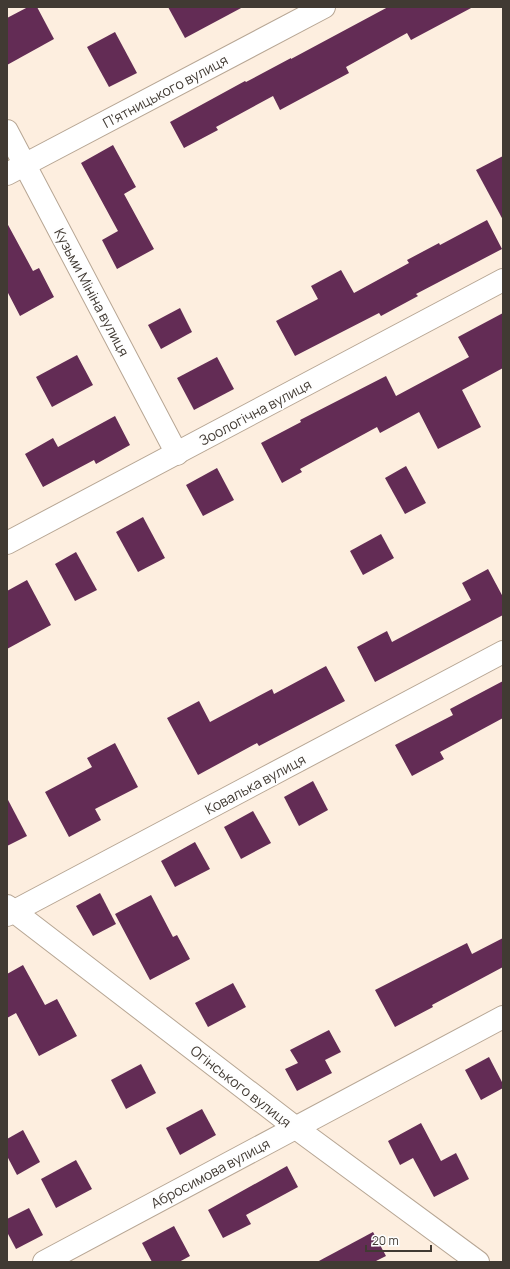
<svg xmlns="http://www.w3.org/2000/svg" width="510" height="1269" font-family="Manrope,sans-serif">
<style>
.building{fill:#632c55}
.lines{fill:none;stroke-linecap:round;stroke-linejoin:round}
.minor-casing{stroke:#b7a694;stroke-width:24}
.minor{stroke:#fff;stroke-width:22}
.labels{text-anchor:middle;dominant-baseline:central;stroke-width:4;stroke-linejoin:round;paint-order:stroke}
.street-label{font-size:14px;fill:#413a33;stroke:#fefefe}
</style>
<rect width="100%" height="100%" fill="#fdeedf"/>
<g class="building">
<path d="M 28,7 L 37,7 L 54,39 L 7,65 L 7,18 Z"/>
<path d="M 168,7 L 243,7 L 185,38 Z"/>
<path d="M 388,7 L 473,7 L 411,40 L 407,33 L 346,67 L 349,73 L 280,110 L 273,96 L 216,127 L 218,130 L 184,148 L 170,122 L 245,81 L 246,82 L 291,58 L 291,59 Z"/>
<path d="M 115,32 L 137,73 L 109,87 L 87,47 Z"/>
<path d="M 113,145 L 136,187 L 124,194 L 154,249 L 117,269 L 102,240 L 118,231 L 81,163 Z"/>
<path d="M 503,156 L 503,220 L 476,170 Z"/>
<path d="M 487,220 L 502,249 L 416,294 L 418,296 L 381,316 L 379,313 L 295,356 L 276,321 L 318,299 L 311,286 L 341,270 L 354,293 L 409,263 L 407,260 L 439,243 L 440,245 Z"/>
<path d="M 7,223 L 33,271 L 39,268 L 54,297 L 20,316 L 7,291 Z"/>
<path d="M 180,308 L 192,332 L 161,349 L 148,325 Z"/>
<path d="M 503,313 L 503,368 L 462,390 L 481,427 L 438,449 L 419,412 L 380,433 L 377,427 L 300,469 L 302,472 L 282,483 L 261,443 L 301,422 L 300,420 L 386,376 L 396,396 L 469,357 L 458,337 Z"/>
<path d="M 77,355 L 93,385 L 52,407 L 36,377 Z"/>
<path d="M 217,357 L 234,389 L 194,410 L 177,378 Z"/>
<path d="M 115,416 L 130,445 L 96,464 L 94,460 L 43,487 L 25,454 L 53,438 L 58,447 Z"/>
<path d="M 406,466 L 426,503 L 405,514 L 385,478 Z"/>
<path d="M 217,468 L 234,500 L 203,516 L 186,485 Z"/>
<path d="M 143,517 L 165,558 L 138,572 L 116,532 Z"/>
<path d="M 381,534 L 394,558 L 363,575 L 350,551 Z"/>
<path d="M 76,552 L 97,590 L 75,601 L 55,564 Z"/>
<path d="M 488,569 L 503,597 L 503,615 L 375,682 L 357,647 L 387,631 L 392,642 L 471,600 L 462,583 Z"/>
<path d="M 27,580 L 51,625 L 7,649 L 7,591 Z"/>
<path d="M 326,666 L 345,701 L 259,746 L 257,743 L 198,775 L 167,718 L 199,701 L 210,722 L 272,689 L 274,694 Z"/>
<path d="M 503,681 L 503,718 L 440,752 L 444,759 L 412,776 L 395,745 L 453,715 L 450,709 Z"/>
<path d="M 115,743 L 138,787 L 95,809 L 101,820 L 69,837 L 45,792 L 92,767 L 87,758 Z"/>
<path d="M 313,781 L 328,810 L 299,826 L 284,797 Z"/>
<path d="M 7,798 L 27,836 L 7,846 Z"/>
<path d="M 253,811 L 271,843 L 241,859 L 224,827 Z"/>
<path d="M 195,842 L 210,869 L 175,887 L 161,861 Z"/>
<path d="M 100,893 L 116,924 L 93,936 L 76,906 Z"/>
<path d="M 151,895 L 173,937 L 177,935 L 190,959 L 150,980 L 115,914 Z"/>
<path d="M 503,938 L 503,967 L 432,1005 L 433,1007 L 395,1027 L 375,990 L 467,943 L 472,954 Z"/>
<path d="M 23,965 L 45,1005 L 57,999 L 77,1036 L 39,1056 L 16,1013 L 7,1018 L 7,974 Z"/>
<path d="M 233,983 L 246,1007 L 208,1027 L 195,1003 Z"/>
<path d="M 329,1030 L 341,1052 L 325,1060 L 332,1073 L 297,1091 L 285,1069 L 298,1063 L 290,1050 Z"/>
<path d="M 489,1057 L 503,1084 L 503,1088 L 481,1100 L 465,1070 Z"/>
<path d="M 141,1064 L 156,1093 L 126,1109 L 111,1080 Z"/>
<path d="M 202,1109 L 216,1135 L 180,1155 L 166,1128 Z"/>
<path d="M 421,1123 L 441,1161 L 456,1153 L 469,1179 L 434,1197 L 413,1158 L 400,1165 L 388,1141 Z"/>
<path d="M 23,1130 L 40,1162 L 17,1175 L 7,1156 L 7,1139 Z"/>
<path d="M 76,1160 L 92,1189 L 56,1208 L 41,1179 Z"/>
<path d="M 287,1166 L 298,1187 L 246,1215 L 251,1224 L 223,1238 L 208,1210 Z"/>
<path d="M 29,1208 L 43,1235 L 16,1249 L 7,1232 L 7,1219 Z"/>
<path d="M 174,1226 L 190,1256 L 179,1262 L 152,1262 L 142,1243 Z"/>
<path d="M 373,1232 L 386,1256 L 374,1262 L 317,1262 Z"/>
</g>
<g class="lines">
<g class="minor-casing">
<g id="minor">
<path d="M 7,131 L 177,454"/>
<path d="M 7,174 L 324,7"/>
<path d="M 7,543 L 503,280"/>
<path d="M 7,906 L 296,1128 L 478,1262"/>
<path d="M 7,915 L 503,652"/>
<path d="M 44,1262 L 503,1017"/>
</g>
</g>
<use href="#minor" class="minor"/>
</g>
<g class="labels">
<g class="street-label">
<text transform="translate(165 91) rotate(-28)">П’ятницького вулиця</text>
<text transform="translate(92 292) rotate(62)">Кузьми Мініна вулиця</text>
<text transform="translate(255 412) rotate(-28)">Зоологічна вулиця</text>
<text transform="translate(255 784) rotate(-28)">Ковалька вулиця</text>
<text transform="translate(241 1086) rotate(38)">Огінського вулиця</text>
<text transform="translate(210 1173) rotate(-28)">Абросимова вулиця</text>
</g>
</g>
<rect width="510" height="1269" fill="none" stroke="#413a33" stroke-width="16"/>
<path d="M366 1245v6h65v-6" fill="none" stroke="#413a33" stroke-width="2"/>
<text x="372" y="1245" font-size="12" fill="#413a33" stroke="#fefefe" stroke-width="3" paint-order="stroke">20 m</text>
</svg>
